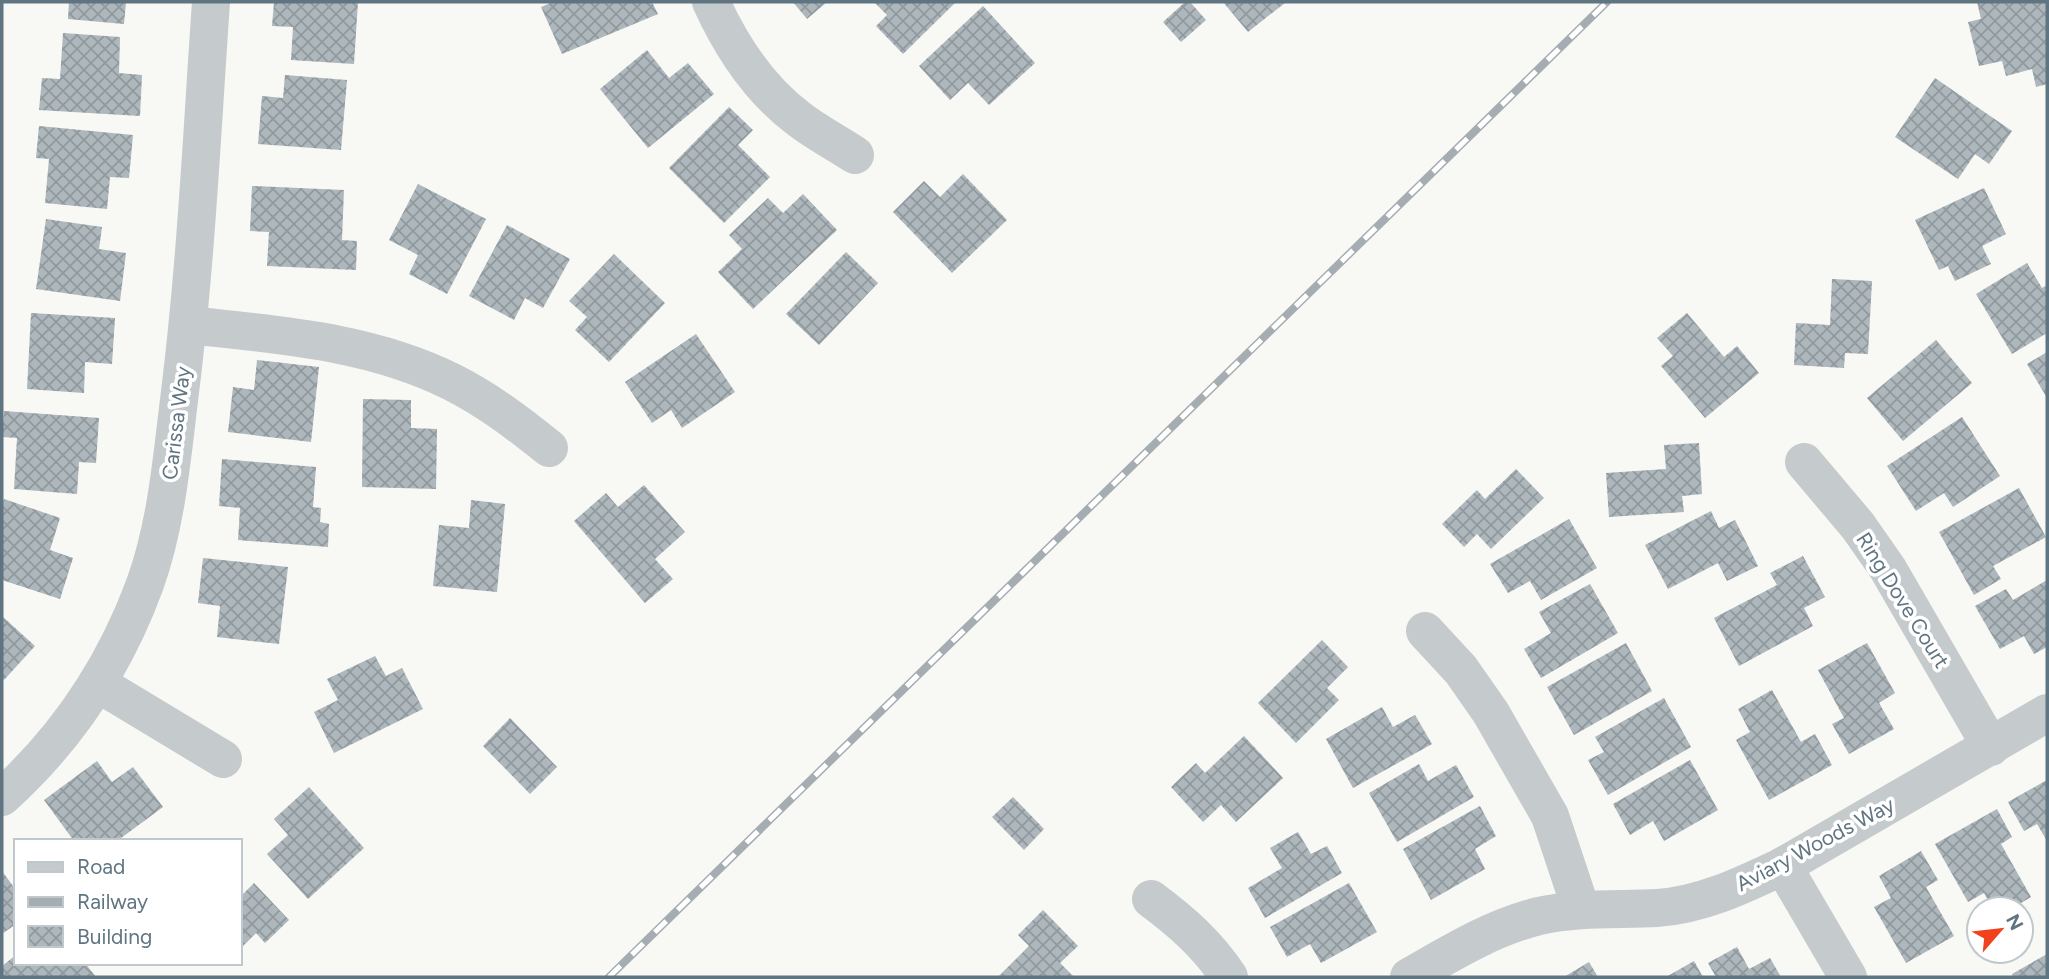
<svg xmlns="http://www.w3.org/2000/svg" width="2049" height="979" font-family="Figtree,sans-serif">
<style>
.building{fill:url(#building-cross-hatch)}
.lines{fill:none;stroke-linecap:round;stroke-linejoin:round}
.minor{stroke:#c5cacd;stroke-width:38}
.rail-casing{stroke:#a5adb2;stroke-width:8}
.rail{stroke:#fff;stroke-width:5;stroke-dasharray:16;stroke-linecap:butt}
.labels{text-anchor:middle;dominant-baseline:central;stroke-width:7;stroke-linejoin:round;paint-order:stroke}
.street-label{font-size:21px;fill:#607582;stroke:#fff}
</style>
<defs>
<pattern id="building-cross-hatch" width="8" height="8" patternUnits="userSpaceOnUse" patternTransform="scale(1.75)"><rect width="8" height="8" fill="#adb7bc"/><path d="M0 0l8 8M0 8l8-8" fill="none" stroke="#90999e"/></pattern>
</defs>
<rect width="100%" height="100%" fill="#f8f8f4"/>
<g class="building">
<path d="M 69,2 L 126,2 L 124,24 L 68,19 Z"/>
<path d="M 274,2 L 358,2 L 354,64 L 291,60 L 293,27 L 272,26 Z"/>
<path d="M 553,2 L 652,2 L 658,14 L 562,54 L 541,7 Z"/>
<path d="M 793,2 L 827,2 L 807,19 Z"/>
<path d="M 874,2 L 956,2 L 903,54 L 876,26 L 887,15 Z"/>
<path d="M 1185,2 L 1190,2 L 1206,20 L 1181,42 L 1163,22 Z"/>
<path d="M 1223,2 L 1286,2 L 1248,32 Z"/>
<path d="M 1977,2 L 2047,2 L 2047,84 L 2036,87 L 2032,69 L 2006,76 L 2002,61 L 1979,66 L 1968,22 L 1981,19 Z"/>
<path d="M 983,6 L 1035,63 L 989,105 L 968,83 L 950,100 L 919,66 Z"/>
<path d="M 63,33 L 120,37 L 119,73 L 142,75 L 140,116 L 39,110 L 42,78 L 60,79 Z"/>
<path d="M 647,50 L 669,78 L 688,63 L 714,94 L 648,148 L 600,89 Z"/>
<path d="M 285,75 L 347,80 L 341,150 L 258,144 L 262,96 L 283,98 Z"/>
<path d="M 1935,78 L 2012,131 L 1989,164 L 1975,154 L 1958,179 L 1895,137 Z"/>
<path d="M 729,107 L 753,130 L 738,145 L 770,177 L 724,223 L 669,168 Z"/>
<path d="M 39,126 L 133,135 L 129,178 L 110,177 L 107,209 L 45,203 L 49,159 L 36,158 Z"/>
<path d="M 963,174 L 1007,220 L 952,273 L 893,212 L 924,181 L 940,197 Z"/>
<path d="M 418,184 L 486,219 L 447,294 L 409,274 L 418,255 L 389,240 Z"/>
<path d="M 252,186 L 344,190 L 342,240 L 357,241 L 356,270 L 267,266 L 269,232 L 250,231 Z"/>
<path d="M 1984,188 L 2006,234 L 1982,246 L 1991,264 L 1955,281 L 1948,266 L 1939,270 L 1915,220 Z"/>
<path d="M 803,194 L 837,230 L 753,309 L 718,272 L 742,249 L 729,235 L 768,198 L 783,213 Z"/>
<path d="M 46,219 L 102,227 L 99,249 L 126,253 L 120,301 L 36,289 Z"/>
<path d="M 507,225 L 570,259 L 543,308 L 525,298 L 514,320 L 469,296 Z"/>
<path d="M 846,252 L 878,283 L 819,345 L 786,314 Z"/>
<path d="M 614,254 L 665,303 L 609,362 L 575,330 L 587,317 L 569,301 Z"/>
<path d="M 2027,263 L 2042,288 L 2047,285 L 2047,333 L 2012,354 L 1976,294 Z"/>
<path d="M 1832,279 L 1872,281 L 1868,354 L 1845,353 L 1844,368 L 1794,365 L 1796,323 L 1830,325 Z"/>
<path d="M 31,313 L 115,318 L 112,364 L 85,362 L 84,393 L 27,389 Z"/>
<path d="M 1687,313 L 1724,357 L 1737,346 L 1759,373 L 1705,418 L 1661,366 L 1673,356 L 1657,338 Z"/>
<path d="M 696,334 L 735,392 L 682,428 L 671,410 L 652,423 L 625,382 Z"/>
<path d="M 1936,340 L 1972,383 L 1903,441 L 1867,398 Z"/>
<path d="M 2047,352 L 2047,398 L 2027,364 Z"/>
<path d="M 257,360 L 319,367 L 311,442 L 228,432 L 233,387 L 254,390 Z"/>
<path d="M 363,399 L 411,400 L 411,428 L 437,429 L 436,489 L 362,487 Z"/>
<path d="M 4,411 L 99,418 L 96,463 L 79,462 L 77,494 L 14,489 L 17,438 L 2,437 Z"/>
<path d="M 1962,417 L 2000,476 L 1953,507 L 1944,493 L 1916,511 L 1887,466 Z"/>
<path d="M 1699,443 L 1702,494 L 1682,496 L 1684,512 L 1609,517 L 1606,473 L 1666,469 L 1664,445 Z"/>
<path d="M 222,459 L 316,467 L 313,507 L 321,508 L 320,522 L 329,524 L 328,547 L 238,540 L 240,508 L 219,506 Z"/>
<path d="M 1516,469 L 1544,498 L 1491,549 L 1477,534 L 1464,547 L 1442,524 L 1477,490 L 1485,499 Z"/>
<path d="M 644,485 L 685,532 L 655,559 L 673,579 L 645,603 L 574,521 L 606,493 L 618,507 Z"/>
<path d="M 2019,488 L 2046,537 L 1993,566 L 2001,579 L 1974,595 L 1939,532 Z"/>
<path d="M 4,499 L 60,518 L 50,550 L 73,558 L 60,599 L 2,580 L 2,506 Z"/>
<path d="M 471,500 L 505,504 L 497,592 L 433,586 L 439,525 L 469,528 Z"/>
<path d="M 1711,511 L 1719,528 L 1735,520 L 1758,566 L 1727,581 L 1718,563 L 1668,589 L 1645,545 Z"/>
<path d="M 1569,519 L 1597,568 L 1541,600 L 1530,581 L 1508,593 L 1490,564 Z"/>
<path d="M 1803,556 L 1825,597 L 1804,608 L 1813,626 L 1739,666 L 1714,618 L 1777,585 L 1770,573 Z"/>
<path d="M 203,558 L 288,567 L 279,644 L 217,637 L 220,606 L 198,603 Z"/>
<path d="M 2047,580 L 2047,647 L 2034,654 L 2024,636 L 2000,649 L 1975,606 L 2006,589 L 2013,600 Z"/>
<path d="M 1590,584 L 1618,633 L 1541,678 L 1524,649 L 1551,633 L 1539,612 Z"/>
<path d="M 2,616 L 35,646 L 4,680 L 2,677 Z"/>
<path d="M 1322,640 L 1348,667 L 1327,688 L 1339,700 L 1296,743 L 1258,703 Z"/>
<path d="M 1626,643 L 1652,691 L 1574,735 L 1547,687 Z"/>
<path d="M 1867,643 L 1895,693 L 1879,703 L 1894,729 L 1849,754 L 1832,724 L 1844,718 L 1818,670 Z"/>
<path d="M 375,656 L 386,676 L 402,668 L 423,709 L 334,753 L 314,712 L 338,700 L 327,679 Z"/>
<path d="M 1772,690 L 1801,742 L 1815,734 L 1832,765 L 1769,800 L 1736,740 L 1750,732 L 1738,709 Z"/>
<path d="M 1664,698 L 1691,747 L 1608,795 L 1588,760 L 1604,752 L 1595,737 Z"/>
<path d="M 1382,707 L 1393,727 L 1415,715 L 1432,744 L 1353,788 L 1326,739 Z"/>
<path d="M 510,718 L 557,767 L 530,794 L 483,746 Z"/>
<path d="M 1244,736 L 1283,778 L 1236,822 L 1221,805 L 1203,822 L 1171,787 L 1196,763 L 1205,773 Z"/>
<path d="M 1690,760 L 1718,810 L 1664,841 L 1653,821 L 1630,835 L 1613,804 Z"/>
<path d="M 97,761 L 112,782 L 133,767 L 163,807 L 117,841 L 74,841 L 44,800 Z"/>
<path d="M 1419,764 L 1428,781 L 1456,765 L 1474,797 L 1397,842 L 1369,793 Z"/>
<path d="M 2047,780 L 2047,841 L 2037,824 L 2024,831 L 2008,802 Z"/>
<path d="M 309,787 L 364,848 L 308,899 L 267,854 L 288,835 L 274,819 Z"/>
<path d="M 1013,797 L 1044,829 L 1024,850 L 992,817 Z"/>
<path d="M 1480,806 L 1496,836 L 1475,849 L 1485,869 L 1431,900 L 1403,849 Z"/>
<path d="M 1997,809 L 2012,837 L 2001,844 L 2031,897 L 2011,909 L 1993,909 L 1984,893 L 1968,902 L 1935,844 Z"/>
<path d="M 1298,832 L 1311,854 L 1327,846 L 1342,873 L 1265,918 L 1248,888 L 1282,868 L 1270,848 Z"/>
<path d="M 1921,851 L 1938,880 L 1926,887 L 1954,936 L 1906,963 L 1874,907 L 1891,898 L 1879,876 Z"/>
<path d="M 2,871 L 16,890 L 16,924 L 2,934 Z"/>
<path d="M 254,883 L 289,920 L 265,943 L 256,933 L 240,949 L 240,897 Z"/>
<path d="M 1349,883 L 1377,932 L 1321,963 L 1310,944 L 1287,957 L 1270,927 Z"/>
<path d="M 1043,910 L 1078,946 L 1060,963 L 1074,977 L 998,977 L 1029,946 L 1018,935 Z"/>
<path d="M 1737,947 L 1749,969 L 1770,958 L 1781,977 L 1716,977 L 1708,963 Z"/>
<path d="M 2047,954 L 2047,977 L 2013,977 L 2012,974 Z"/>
<path d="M 16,955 L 16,963 L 85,963 L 96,977 L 2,977 L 2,966 Z"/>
<path d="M 1694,961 L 1703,977 L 1666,977 Z"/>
<path d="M 1589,962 L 1598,977 L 1564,977 Z"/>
</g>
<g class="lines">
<g class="minor">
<path d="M 711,2 C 731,46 760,90 799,119 C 817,133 837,143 855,155"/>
<path d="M 188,325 C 279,335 370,341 452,382 C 488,400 519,424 549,448"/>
<path d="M 1804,462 L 1858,526 L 1888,569 L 1991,747"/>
<path d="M 1425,631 L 1461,670 L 1491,713 L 1550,816 L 1581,909"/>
<path d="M 97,683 L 223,759"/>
<path d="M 2,797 C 66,739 115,666 145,584 C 167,523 172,456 180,392 C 196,263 202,132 211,2"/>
<path d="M 1783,866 L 1848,977"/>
<path d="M 1151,899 C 1182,922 1208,945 1229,977"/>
<path d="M 1409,977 C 1451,953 1491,928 1539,916 C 1578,907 1618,910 1657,908 C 1702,905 1743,885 1783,866 L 2047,713"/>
</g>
<g class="rail-casing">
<path id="rail" d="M 609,977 L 1607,2"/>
</g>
<use href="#rail" class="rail"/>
</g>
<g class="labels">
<g class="street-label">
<text transform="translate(176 423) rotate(-83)">Carissa Way</text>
<text transform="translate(1903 600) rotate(58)">Ring Dove Court</text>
<text transform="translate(1815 844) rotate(-28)">Aviary Woods Way</text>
</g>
</g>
<rect width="2049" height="979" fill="none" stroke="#607582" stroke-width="7"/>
<rect x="14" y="839" width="228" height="126" fill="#ffffff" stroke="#bfc8cd" stroke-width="2"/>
<rect x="28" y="862" width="35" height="10" fill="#c5cacd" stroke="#bfc8cd" stroke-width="2"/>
<text x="77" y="874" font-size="21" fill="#607582">Road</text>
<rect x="28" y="897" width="35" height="10" fill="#a5adb2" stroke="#bfc8cd" stroke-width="2"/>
<text x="77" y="909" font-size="21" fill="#607582">Railway</text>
<rect x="28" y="926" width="35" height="21" fill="url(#building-cross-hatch)" stroke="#bfc8cd" stroke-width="2"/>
<text x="77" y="944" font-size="21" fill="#607582">Building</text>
<g transform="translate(2000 930) rotate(62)"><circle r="33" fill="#ffffff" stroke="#bfc8cd" stroke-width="2"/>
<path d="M0-5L12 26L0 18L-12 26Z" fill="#f0421c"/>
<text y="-10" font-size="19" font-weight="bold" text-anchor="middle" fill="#607582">N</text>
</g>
</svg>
